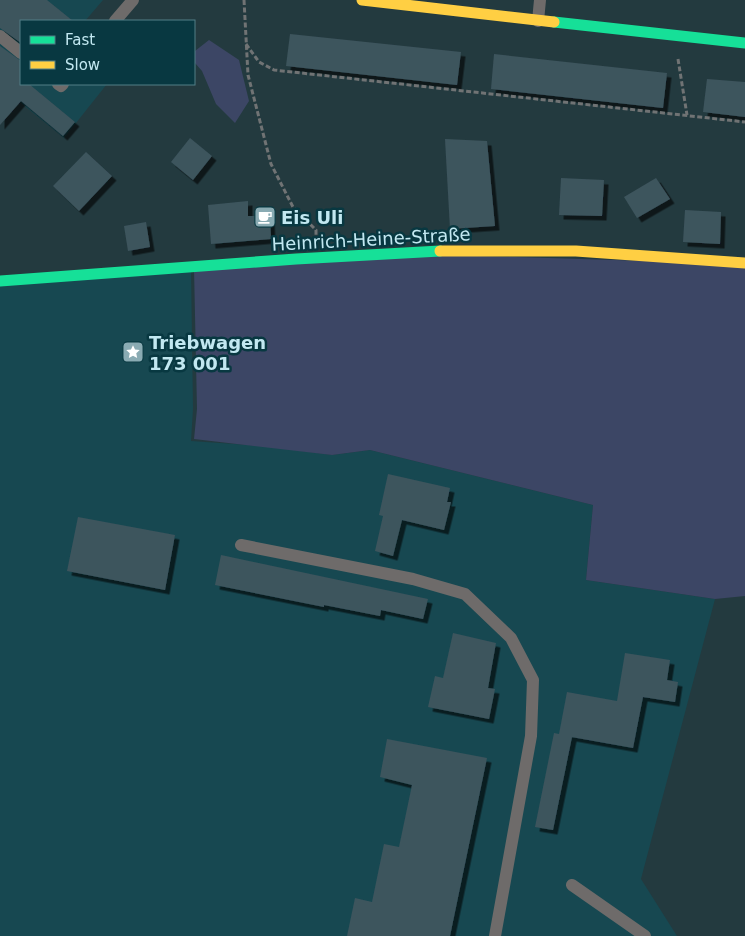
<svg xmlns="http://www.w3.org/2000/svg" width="745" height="936" font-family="'DejaVu Sans',sans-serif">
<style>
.built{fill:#174851}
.green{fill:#3c4665}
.building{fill:#3d545d;filter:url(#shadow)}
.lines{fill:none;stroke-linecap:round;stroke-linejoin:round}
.path{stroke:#707374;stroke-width:3;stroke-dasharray:5 2.5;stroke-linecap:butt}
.lane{stroke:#6e6b6a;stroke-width:12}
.fast{stroke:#16e098;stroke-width:11}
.slow{stroke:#ffcf43;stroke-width:11}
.labels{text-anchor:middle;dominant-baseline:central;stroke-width:5;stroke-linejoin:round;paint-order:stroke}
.poi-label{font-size:18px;font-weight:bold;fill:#c2e8f1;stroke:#083841;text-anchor:start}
.street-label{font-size:18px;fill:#c2e8f1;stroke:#083841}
</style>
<defs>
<filter id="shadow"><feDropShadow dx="4.5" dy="4.5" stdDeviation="0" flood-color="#0009"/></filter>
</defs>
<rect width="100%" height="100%" fill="#233a3f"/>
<g class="built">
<path d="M 0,0 L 103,0 L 85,21 L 21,21 L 21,84 L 107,84 L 64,138 L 0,86 Z"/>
<path d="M 191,269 L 193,409 L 191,441 L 264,446 L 332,455 L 370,450 L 593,505 L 586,580 L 715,599 L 641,879 L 677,936 L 0,936 L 0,282 Z"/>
</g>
<g class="green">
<path d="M 209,40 L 239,60 L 249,101 L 235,123 L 216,104 L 202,71 L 195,63 L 195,51 Z"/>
<path d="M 415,254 L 745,264 L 745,596 L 715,599 L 586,580 L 593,505 L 370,450 L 332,455 L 194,439 L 197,409 L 194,268 Z"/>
</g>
<g class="building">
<path d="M 0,0 L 47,0 L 73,21 L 21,21 L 21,43 L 0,28 Z"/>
<path d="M 290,34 L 461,52 L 457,85 L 286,66 Z"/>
<path d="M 0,46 L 21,61 L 21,84 L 29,84 L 75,122 L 63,136 L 21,101 L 0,125 Z"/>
<path d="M 494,54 L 667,73 L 663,108 L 491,89 Z"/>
<path d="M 707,79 L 745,82 L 745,117 L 703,112 Z"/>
<path d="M 190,138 L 212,156 L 193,180 L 171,162 Z"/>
<path d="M 445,139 L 487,141 L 495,226 L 450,229 Z"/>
<path d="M 86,152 L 112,176 L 79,211 L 53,186 Z"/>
<path d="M 561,178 L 604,180 L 602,216 L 559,215 Z"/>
<path d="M 656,178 L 670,199 L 637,218 L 624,197 Z"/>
<path d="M 248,201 L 248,216 L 270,216 L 271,239 L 211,244 L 208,205 Z"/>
<path d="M 685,210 L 721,212 L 720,244 L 683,242 Z"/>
<path d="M 146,222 L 150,247 L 128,251 L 124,226 Z"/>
<path d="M 388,474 L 450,488 L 447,502 L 451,502 L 444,530 L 402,520 L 393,556 L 375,551 L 383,516 L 379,515 Z"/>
<path d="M 78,517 L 175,535 L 165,590 L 67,571 Z"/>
<path d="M 221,555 L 428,599 L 423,619 L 381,610 L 380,616 L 324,605 L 324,607 L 215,585 Z"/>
<path d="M 453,633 L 496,643 L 488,688 L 495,689 L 489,719 L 428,707 L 435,676 L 443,678 Z"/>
<path d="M 625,653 L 670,660 L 667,680 L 678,682 L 675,702 L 643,697 L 633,748 L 566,736 L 572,737 L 553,830 L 535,827 L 554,733 L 559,734 L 567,692 L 617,701 Z"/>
<path d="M 387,739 L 487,758 L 450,936 L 347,936 L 355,898 L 372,902 L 384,844 L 399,847 L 412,785 L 380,777 Z"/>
</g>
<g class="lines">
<g class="path">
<path d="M 244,0 L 248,75 L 271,164 L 293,207 L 316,230 L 316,235"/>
<path d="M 246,44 L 259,62 L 274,70 L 745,122"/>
<path d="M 678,59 L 687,115"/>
</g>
<g class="lane">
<path d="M 115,21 L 133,0"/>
<path d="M 538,21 L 540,0"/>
<path d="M 0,36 L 21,53"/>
<path d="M 58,84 L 61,86 L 63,84"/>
<path d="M 241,545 L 413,579 L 465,594 L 511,638 L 533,680 L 531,736 L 495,936"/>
<path d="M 572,885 L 645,936"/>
</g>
<g class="fast">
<path d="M 554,22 L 745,43"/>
<path d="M 0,281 L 296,259 L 440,251"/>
</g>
<g class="slow">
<path d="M 362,0 L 554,22"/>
<path d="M 440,251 L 576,251 L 745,263"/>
</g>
</g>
<defs>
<g id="cafe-square" transform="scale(1.125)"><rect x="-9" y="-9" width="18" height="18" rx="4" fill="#8aabb3" stroke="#083841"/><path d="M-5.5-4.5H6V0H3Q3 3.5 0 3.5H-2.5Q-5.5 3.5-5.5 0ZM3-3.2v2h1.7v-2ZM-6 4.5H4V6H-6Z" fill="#fff"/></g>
<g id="sight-square" transform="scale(1.125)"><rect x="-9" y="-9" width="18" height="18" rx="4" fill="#8aabb3" stroke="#083841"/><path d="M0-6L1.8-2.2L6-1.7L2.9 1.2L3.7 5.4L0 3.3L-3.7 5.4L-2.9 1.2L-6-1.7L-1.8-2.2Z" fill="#fff"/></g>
</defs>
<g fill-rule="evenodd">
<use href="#cafe-square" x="265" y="217"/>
<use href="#sight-square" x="133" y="352"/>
</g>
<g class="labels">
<g class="poi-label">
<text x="281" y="217">Eis Uli</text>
<text x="149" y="342">Triebwagen<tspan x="149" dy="21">173 001</tspan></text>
</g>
<g class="street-label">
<text transform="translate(371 239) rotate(-3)">Heinrich-Heine-Straße</text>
</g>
</g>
<rect x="20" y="20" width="175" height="65" fill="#083841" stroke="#527e87"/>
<rect x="30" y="36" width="25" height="8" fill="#16e098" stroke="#527e87"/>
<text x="65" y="45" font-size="15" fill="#c2e8f1">Fast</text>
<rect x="30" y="61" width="25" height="8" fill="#ffcf43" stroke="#527e87"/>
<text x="65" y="70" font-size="15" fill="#c2e8f1">Slow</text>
</svg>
